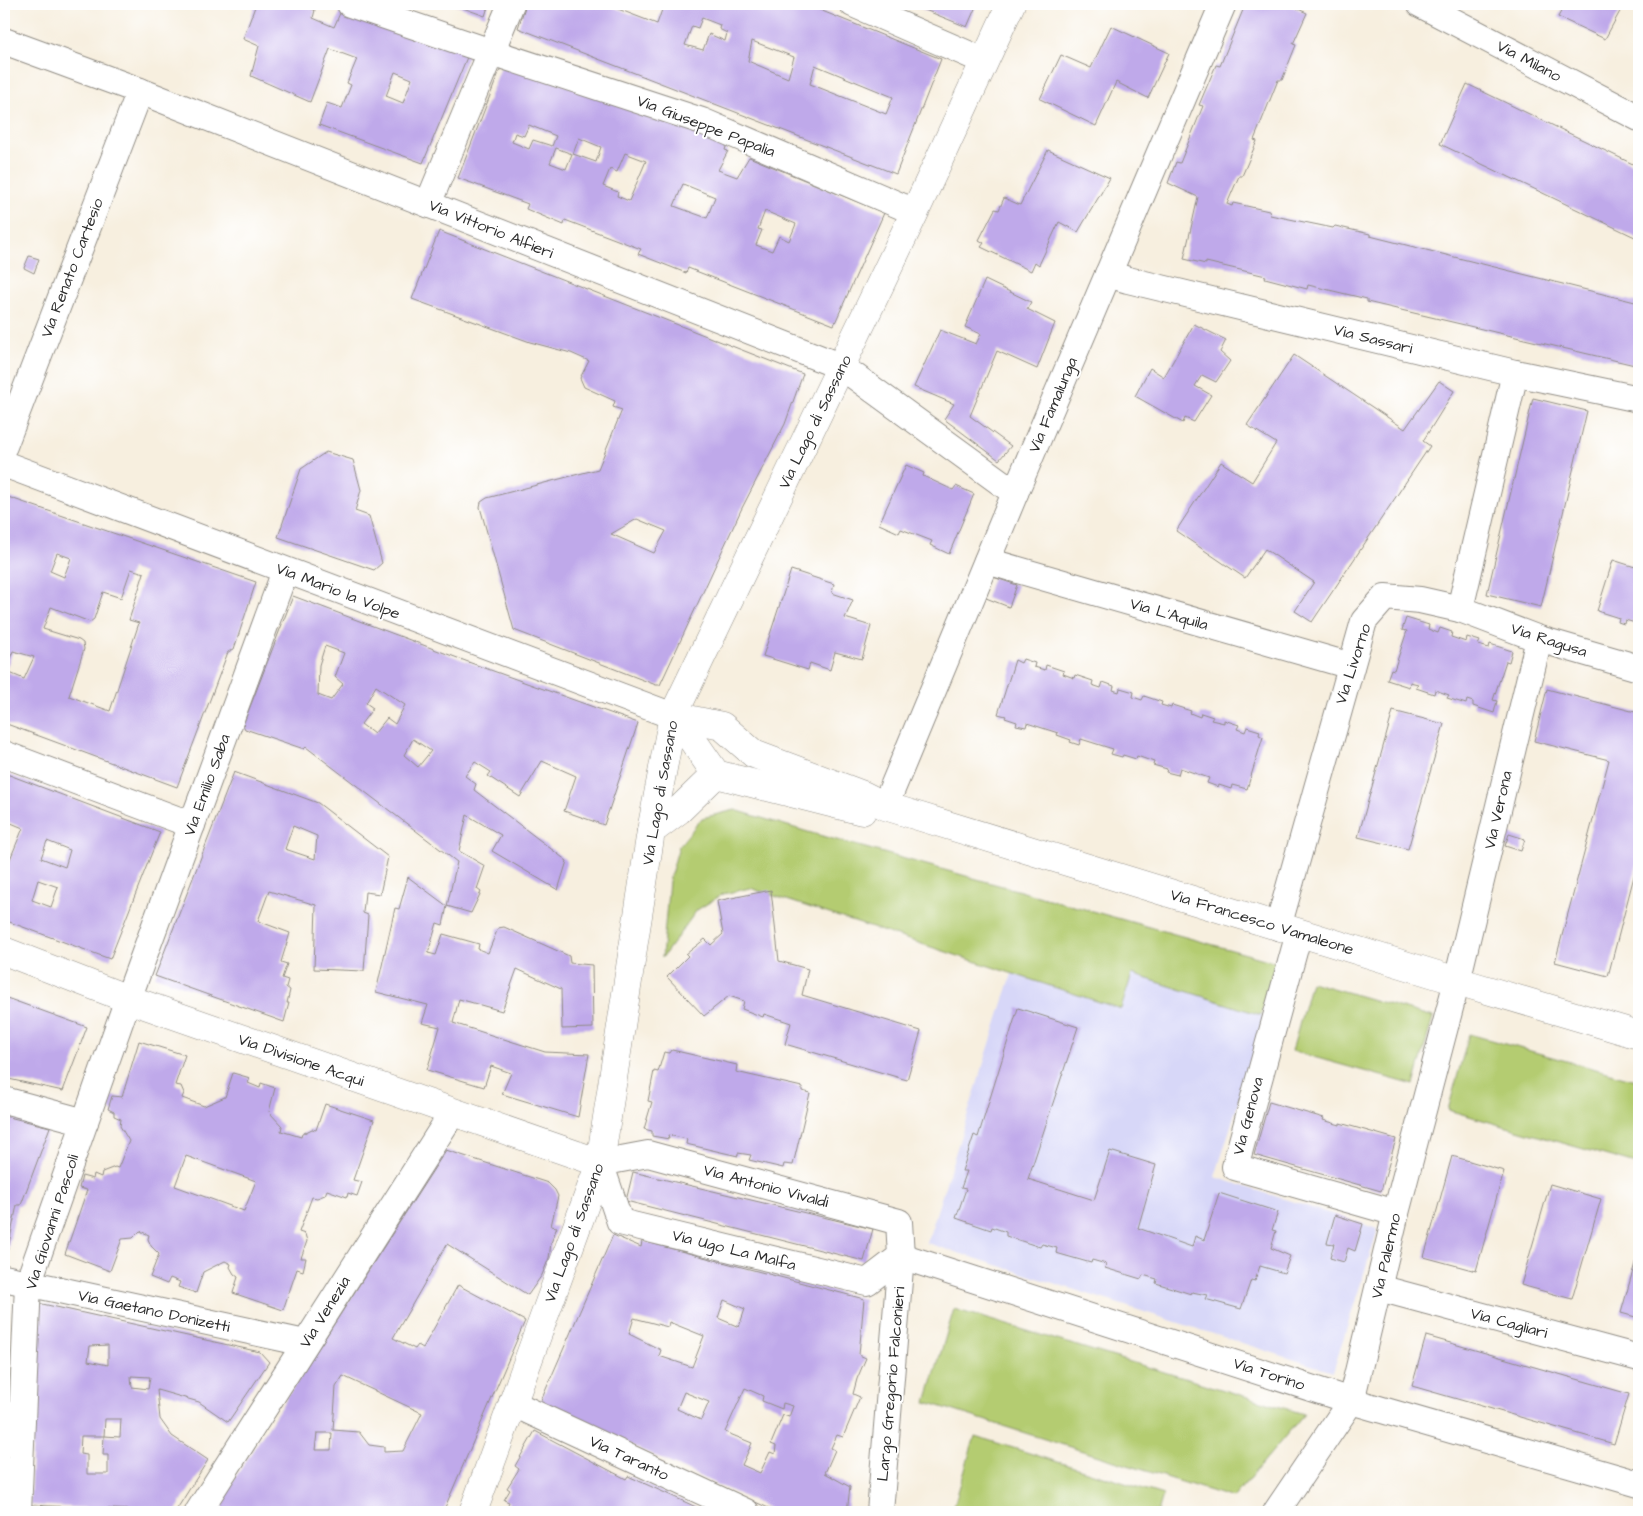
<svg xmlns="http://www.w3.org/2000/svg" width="1643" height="1516" font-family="'Architects Daughter',sans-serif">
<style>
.built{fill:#d7d7f8}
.green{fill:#b4cc71;stroke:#707c4e}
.building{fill:#bfa9ea;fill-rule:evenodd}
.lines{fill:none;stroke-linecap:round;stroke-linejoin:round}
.minor-casing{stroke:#918d85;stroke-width:28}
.tertiary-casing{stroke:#918d85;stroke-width:29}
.secondary-casing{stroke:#918d85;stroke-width:29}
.minor{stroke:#fff;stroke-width:26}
.tertiary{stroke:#fff;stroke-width:28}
.secondary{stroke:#fff;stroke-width:28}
.labels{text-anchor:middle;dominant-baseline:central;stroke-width:4;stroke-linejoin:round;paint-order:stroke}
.street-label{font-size:16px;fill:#2b2b2b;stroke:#fff}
</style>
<rect width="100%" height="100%" fill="#fff"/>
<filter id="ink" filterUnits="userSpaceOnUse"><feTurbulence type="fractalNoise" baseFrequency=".02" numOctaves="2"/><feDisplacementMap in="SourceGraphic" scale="10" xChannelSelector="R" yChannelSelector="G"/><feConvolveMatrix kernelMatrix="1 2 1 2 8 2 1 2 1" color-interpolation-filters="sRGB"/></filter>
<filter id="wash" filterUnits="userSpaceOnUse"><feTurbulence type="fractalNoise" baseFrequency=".0096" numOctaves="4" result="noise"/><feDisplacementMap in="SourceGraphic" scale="20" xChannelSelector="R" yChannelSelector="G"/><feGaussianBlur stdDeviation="1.12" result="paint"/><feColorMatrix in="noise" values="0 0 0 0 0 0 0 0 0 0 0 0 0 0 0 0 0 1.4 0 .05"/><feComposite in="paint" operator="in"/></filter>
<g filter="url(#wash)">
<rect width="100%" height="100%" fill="#f7efdf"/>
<path class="built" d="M 1012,974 L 1121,1009 L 1132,974 L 1265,1016 L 1215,1177 L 1378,1229 L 1333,1372 L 927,1243 Z"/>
<g class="green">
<path d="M 735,810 L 808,832 L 1275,962 L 1261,1015 L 1132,974 L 1121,1009 L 750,888 L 723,894 L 697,910 L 662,958 L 669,881 L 679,846 L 702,818 Z"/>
<path d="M 1311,982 L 1433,1017 L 1414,1085 L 1292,1051 Z"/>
<path d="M 1469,1034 L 1639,1081 L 1639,1165 L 1448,1110 Z"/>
<path d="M 954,1309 L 1304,1414 L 1233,1498 L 926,1402 Z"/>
<path d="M 975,1436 L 1163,1495 L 1158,1512 L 952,1512 Z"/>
</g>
<g id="blocks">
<g class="building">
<path d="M 256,4 L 297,4 L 315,10 L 313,18 L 334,27 L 344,4 L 470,50 L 423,163 L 319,125 L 327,103 L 342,108 L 351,85 L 347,83 L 357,59 L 330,49 L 310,102 L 251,76 L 259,46 L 243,39 ZM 395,72 L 412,79 L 403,103 L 386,96 Z"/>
<path d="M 452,4 L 489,4 L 485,16 Z"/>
<path d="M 526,4 L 605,4 L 657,24 L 664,4 L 805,4 L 941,59 L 896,174 L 518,28 ZM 702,18 L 720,25 L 719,29 L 727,33 L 725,41 L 709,34 L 703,50 L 685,45 L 692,26 L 698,28 ZM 752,41 L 794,57 L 788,78 L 748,61 ZM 815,65 L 893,97 L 886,114 L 810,84 Z"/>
<path d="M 910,4 L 977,4 L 967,27 Z"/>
<path d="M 1241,4 L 1287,4 L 1307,13 L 1293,44 L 1296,45 L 1282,80 L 1278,80 L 1254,140 L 1257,141 L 1242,176 L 1239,176 L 1227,204 L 1232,206 L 1233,203 L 1269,211 L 1270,215 L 1333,228 L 1335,226 L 1370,234 L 1370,236 L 1639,303 L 1639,366 L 1367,302 L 1367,299 L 1308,285 L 1307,289 L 1265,278 L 1266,276 L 1206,262 L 1206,264 L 1184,259 L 1198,197 L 1168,183 L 1176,162 L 1180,163 L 1203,106 L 1199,105 L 1216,65 L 1220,66 L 1243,10 L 1240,9 Z"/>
<path d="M 1565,4 L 1624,4 L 1605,39 L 1558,17 Z"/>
<path d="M 1111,26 L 1169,53 L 1148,98 L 1116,82 L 1096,126 L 1040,99 L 1061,55 L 1091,68 Z"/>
<path d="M 503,62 L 727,144 L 725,150 L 728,151 L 718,170 L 737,177 L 749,157 L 884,213 L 834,325 L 688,268 L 686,273 L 638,254 L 641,249 L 565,220 L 564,225 L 526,209 L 528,204 L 458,178 ZM 529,125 L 556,136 L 552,146 L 533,140 L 529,149 L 512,142 L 515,133 L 524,136 ZM 579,138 L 601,147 L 596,162 L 573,154 ZM 556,148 L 572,154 L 566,169 L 550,163 ZM 625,153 L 646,161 L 629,201 L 617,196 L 618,192 L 603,186 L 610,169 L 617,172 ZM 683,184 L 715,197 L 707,218 L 674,206 ZM 765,211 L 796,224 L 789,241 L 779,236 L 772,251 L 756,245 L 762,230 L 758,229 Z"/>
<path d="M 1467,84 L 1639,167 L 1639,239 L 1440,144 Z"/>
<path d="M 1048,150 L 1110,178 L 1078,232 L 1059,222 L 1039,265 L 1035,262 L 1031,271 L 981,247 L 984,243 L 979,240 L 995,209 L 999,210 L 1004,198 L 1020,205 Z"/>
<path d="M 439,231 L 803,374 L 785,424 L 741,510 L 660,685 L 656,685 L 514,630 L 480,507 L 481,502 L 487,498 L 598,469 L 622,410 L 613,407 L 615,401 L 584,387 L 580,378 L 589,361 L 571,353 L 530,342 L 412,299 ZM 637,519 L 666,531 L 654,553 L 611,534 Z"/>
<path d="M 29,256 L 39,259 L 34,273 L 24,268 Z"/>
<path d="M 985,280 L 1031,302 L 1027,309 L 1055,323 L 1037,369 L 997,351 L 970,416 L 1011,446 L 999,460 L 944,419 L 954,404 L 914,387 L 940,330 L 976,344 L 981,334 L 965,327 Z"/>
<path d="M 1194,324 L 1226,340 L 1220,352 L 1230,361 L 1216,382 L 1202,375 L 1195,386 L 1211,395 L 1194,422 L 1185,418 L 1183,423 L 1135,396 L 1150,368 L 1164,377 Z"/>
<path d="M 1294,355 L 1405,429 L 1439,381 L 1454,391 L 1423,441 L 1430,446 L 1312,622 L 1295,611 L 1314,582 L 1265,549 L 1245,578 L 1176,531 L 1221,462 L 1252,482 L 1276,443 L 1247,425 Z"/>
<path d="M 1533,398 L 1587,411 L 1541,607 L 1487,594 Z"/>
<path d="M 326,452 L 353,460 L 361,490 L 355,511 L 369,516 L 382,563 L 374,570 L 278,537 L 301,469 Z"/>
<path d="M 906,465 L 924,473 L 923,476 L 953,490 L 956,486 L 974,494 L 949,554 L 930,545 L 932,541 L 901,529 L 899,533 L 879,524 Z"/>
<path d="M 5,496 L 256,582 L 234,649 L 228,652 L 177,787 L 4,723 ZM 57,553 L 71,558 L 64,577 L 50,571 ZM 131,569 L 144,573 L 129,620 L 139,623 L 110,711 L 69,696 L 84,649 L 83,643 L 79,640 L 43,629 L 51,607 L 90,622 L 94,619 L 103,592 L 121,598 ZM 13,651 L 34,657 L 24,679 L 5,671 Z"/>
<path d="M 1613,560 L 1635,567 L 1636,562 L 1639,564 L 1639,624 L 1625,620 L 1624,624 L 1618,622 L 1619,618 L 1597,611 Z"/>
<path d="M 791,570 L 834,584 L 832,593 L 853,600 L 845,618 L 871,626 L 862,659 L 835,652 L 830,670 L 810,663 L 808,670 L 763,656 Z"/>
<path d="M 993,577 L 1017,585 L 1009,607 L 986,598 Z"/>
<path d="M 293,596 L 471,663 L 638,723 L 604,825 L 564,811 L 576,776 L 542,761 L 520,797 L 488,776 L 491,772 L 475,762 L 465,776 L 476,784 L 474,790 L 567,861 L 558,890 L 492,851 L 501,835 L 467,815 L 459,851 L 485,866 L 477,889 L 481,892 L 471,913 L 447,906 L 457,862 L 306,747 L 304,749 L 245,729 L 243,725 ZM 325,646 L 344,653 L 335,677 L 343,684 L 331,700 L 318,695 L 319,665 ZM 376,686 L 405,705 L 395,724 L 387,718 L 374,734 L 361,724 L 373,708 L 366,703 ZM 413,739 L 431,751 L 418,767 L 404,755 Z"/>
<path d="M 1406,618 L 1429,625 L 1428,629 L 1438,633 L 1440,628 L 1452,632 L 1451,637 L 1466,642 L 1467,637 L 1480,641 L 1478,645 L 1489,648 L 1490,644 L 1512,651 L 1509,662 L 1506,661 L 1493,700 L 1497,701 L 1494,713 L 1473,706 L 1473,702 L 1467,700 L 1466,704 L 1447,698 L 1449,695 L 1435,690 L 1434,694 L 1416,688 L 1418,684 L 1410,682 L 1409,687 L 1387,680 L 1391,669 L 1394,670 L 1407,631 L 1402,630 Z"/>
<path d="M 1023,659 L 1035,663 L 1034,667 L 1045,670 L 1046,665 L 1064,671 L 1063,674 L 1074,678 L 1075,675 L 1093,681 L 1092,685 L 1101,688 L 1103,682 L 1114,686 L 1113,690 L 1119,692 L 1120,688 L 1134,692 L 1133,697 L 1142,700 L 1144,696 L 1162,702 L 1161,705 L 1171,708 L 1172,705 L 1191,711 L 1190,713 L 1200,717 L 1201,713 L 1213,717 L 1211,720 L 1224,723 L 1224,720 L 1239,725 L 1237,729 L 1245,732 L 1247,727 L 1260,731 L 1259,735 L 1263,737 L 1247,789 L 1232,785 L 1231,789 L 1219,785 L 1218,787 L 1207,783 L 1209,778 L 1180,768 L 1178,775 L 1166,772 L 1167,769 L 1153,765 L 1154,762 L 1137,756 L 1136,759 L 1123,755 L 1122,757 L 1111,754 L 1113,749 L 1081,739 L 1079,745 L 1070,742 L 1071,740 L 1057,735 L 1058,733 L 1027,723 L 1026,727 L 1016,725 L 1017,722 L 1005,718 L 1006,716 L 998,714 L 1015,660 L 1021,663 Z"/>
<path d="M 1547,689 L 1639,713 L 1639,857 L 1608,976 L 1555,962 L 1609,760 L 1534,741 Z"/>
<path d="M 1393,711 L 1444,724 L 1408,849 L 1358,837 Z"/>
<path d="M 234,772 L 318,803 L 388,857 L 380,894 L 365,892 L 363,913 L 368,915 L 364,971 L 314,969 L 316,905 L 269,891 L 258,921 L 290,933 L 281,962 L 287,964 L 282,978 L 288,980 L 286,987 L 290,990 L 287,1003 L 289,1003 L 284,1022 L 155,976 ZM 293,826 L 317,836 L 315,859 L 285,849 Z"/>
<path d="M 4,773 L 160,832 L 110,959 L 4,920 L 4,862 L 8,864 L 23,828 L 4,820 ZM 47,841 L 70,850 L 65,867 L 41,858 ZM 38,880 L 58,887 L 51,907 L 32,900 Z"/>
<path d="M 1509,834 L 1525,839 L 1521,851 L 1505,846 Z"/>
<path d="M 408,877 L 447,906 L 443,925 L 437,923 L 428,953 L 436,955 L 443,934 L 479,944 L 478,949 L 488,953 L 498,928 L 504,927 L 569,956 L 570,963 L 592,965 L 593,1028 L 562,1029 L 561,989 L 517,969 L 502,1011 L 459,999 L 453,1023 L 545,1052 L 589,1054 L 578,1117 L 502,1094 L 511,1073 L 491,1066 L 484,1087 L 427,1070 L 440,1027 L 422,1023 L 428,1005 L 376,992 L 395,908 L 399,909 Z"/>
<path d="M 771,890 L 779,961 L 808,969 L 802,995 L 921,1031 L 907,1080 L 785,1044 L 791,1023 L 764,1014 L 763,1017 L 742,1009 L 744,1001 L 729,996 L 704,1016 L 667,977 L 688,956 L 686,954 L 705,939 L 711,945 L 723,934 L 717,901 Z"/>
<path d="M 4,997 L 87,1027 L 63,1091 L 4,1078 Z"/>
<path d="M 1018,1008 L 1078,1027 L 1028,1179 L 1094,1200 L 1110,1151 L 1156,1165 L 1138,1228 L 1192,1247 L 1195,1236 L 1204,1240 L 1219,1193 L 1278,1212 L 1272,1230 L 1276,1231 L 1271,1248 L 1290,1256 L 1284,1273 L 1260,1266 L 1255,1281 L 1251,1280 L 1241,1309 L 1205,1299 L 1207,1295 L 1192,1292 L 1191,1294 L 1156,1283 L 1157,1279 L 1143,1275 L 1141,1279 L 1105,1268 L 1106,1264 L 1092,1260 L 1091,1263 L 1056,1253 L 1057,1248 L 1042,1244 L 1040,1247 L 1006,1236 L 1006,1232 L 992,1227 L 991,1230 L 956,1218 L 966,1189 L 961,1188 L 967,1171 L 962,1171 L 974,1135 L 978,1137 Z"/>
<path d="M 139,1041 L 185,1055 L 175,1085 L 181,1086 L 184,1093 L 182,1098 L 204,1106 L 225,1097 L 233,1073 L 250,1078 L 248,1083 L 260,1088 L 261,1083 L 275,1088 L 269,1112 L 282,1126 L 281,1131 L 301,1137 L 302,1134 L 312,1129 L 316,1130 L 325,1104 L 374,1120 L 353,1180 L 362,1182 L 357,1196 L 348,1193 L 347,1197 L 327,1190 L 325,1195 L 317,1198 L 312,1197 L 299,1232 L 305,1234 L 307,1241 L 301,1258 L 306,1258 L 303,1271 L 297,1269 L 283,1310 L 233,1293 L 238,1277 L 234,1274 L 230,1267 L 231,1264 L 225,1261 L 203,1272 L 196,1293 L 178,1287 L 180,1282 L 170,1278 L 167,1284 L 150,1277 L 159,1254 L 151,1246 L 148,1239 L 149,1235 L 140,1231 L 133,1238 L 122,1239 L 110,1271 L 65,1254 L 87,1190 L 79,1188 L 82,1176 L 93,1179 L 94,1174 L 101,1177 L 102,1172 L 115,1167 L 118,1168 L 129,1141 L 120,1126 L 121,1119 L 114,1116 L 114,1112 L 108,1109 L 112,1096 L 122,1097 ZM 186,1156 L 256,1181 L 244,1211 L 175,1186 Z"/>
<path d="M 672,1050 L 737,1065 L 736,1072 L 802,1087 L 802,1091 L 810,1093 L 793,1165 L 784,1164 L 783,1168 L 749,1160 L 751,1155 L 738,1153 L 738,1156 L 686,1144 L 687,1139 L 668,1135 L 669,1139 L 652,1136 L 652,1131 L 644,1129 L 652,1102 L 648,1101 L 654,1071 L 658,1072 L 664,1052 L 670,1053 Z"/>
<path d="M 1269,1102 L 1324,1118 L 1323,1120 L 1340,1125 L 1340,1123 L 1396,1139 L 1381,1191 L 1254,1155 Z"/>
<path d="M 4,1116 L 50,1127 L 21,1205 L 17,1205 L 7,1253 L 4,1252 Z"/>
<path d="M 446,1150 L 548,1183 L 555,1190 L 558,1196 L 551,1226 L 557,1227 L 551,1243 L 549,1258 L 542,1275 L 528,1295 L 447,1244 L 393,1338 L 415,1349 L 418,1345 L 423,1348 L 458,1285 L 525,1321 L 443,1512 L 215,1512 L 214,1511 ZM 343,1376 L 422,1413 L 403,1451 L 384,1452 L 384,1447 L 369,1445 L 359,1432 L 333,1430 L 336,1387 ZM 317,1433 L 332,1433 L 331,1450 L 315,1450 Z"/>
<path d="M 1452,1156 L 1504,1171 L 1476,1271 L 1424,1257 Z"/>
<path d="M 633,1172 L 873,1229 L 864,1261 L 626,1201 Z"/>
<path d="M 1550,1184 L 1601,1199 L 1572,1299 L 1521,1285 Z"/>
<path d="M 1335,1215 L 1363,1224 L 1355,1251 L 1348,1248 L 1344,1262 L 1330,1258 L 1334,1244 L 1327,1243 Z"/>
<path d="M 613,1235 L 641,1247 L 642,1241 L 864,1299 L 859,1355 L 866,1358 L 857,1379 L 853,1394 L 860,1397 L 843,1437 L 837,1435 L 831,1448 L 835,1450 L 825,1473 L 850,1487 L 847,1512 L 777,1512 L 540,1403 ZM 724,1300 L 745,1309 L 739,1327 L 718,1318 ZM 634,1318 L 668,1327 L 669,1322 L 704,1336 L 692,1367 L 659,1356 L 661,1350 L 629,1334 ZM 745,1388 L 763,1396 L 762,1401 L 782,1409 L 783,1403 L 793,1406 L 789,1417 L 783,1415 L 771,1444 L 776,1446 L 775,1454 L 770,1452 L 760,1473 L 742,1465 L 752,1443 L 725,1432 ZM 684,1392 L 709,1402 L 701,1420 L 677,1409 Z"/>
<path d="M 1639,1249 L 1639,1318 L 1621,1313 Z"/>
<path d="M 38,1303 L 260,1352 L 269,1362 L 228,1422 L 199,1402 L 157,1390 L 160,1419 L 172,1436 L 208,1460 L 175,1512 L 30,1505 ZM 108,1345 L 108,1365 L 88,1361 L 90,1346 ZM 131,1376 L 150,1377 L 148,1389 L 132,1387 ZM 105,1419 L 121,1419 L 120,1437 L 104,1436 ZM 81,1436 L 104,1436 L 103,1455 L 108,1455 L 108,1474 L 87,1474 L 87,1455 L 80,1454 Z"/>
<path d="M 1426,1336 L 1629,1394 L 1614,1444 L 1412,1386 Z"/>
<path d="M 535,1431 L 626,1479 L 628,1476 L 707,1512 L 505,1512 L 509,1502 L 504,1500 L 510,1490 L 507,1488 L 519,1469 L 515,1466 Z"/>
</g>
</g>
</g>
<g filter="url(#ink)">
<use href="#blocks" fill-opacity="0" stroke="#918d85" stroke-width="1"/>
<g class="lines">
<g class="minor-casing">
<g id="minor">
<path d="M 350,4 L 491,52 L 428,204"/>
<path d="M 511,4 L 491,52 L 702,121 L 915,212"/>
<path d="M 853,4 L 984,61"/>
<path d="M 1420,4 L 1639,118"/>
<path d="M 4,41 L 140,91 L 842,367 L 1015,493"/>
<path d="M 1108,274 L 1128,280 L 1515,373 L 1639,399"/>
<path d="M 4,446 L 140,91"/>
<path d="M 4,464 L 673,716"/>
<path d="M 987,561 L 1351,666"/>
<path d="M 1460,609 L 1515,373"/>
<path d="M 4,754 L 192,825"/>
<path d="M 885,806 L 1015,493 L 1223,4"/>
<path d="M 1278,927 L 1364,621 L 1385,597 L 1420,600 L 1460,609 L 1539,639 L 1639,668"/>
<path d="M 1299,933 L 1235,1167 L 1396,1213"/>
<path d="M 4,1100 L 85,1122"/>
<path d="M 901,1256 L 1351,1401 L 1639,1484"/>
<path d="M 4,1278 L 305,1343"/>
<path d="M 1379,1288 L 1639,1358"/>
<path d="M 512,1403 L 746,1512"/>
<path d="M 18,1512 L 28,1284 L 128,999 L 285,571"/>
<path d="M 198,1512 L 453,1112"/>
<path d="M 880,1512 L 901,1256 L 899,1222 L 648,1154 L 600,1163 L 620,1222 L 867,1282 L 901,1256"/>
<path d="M 1276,1512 L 1351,1401 L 1396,1213 L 1457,981 L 1539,639"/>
</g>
</g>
<g class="tertiary-casing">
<g id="tertiary">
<path d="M 651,831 L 679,810 L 716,774"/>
<path d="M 4,951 L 128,999 L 600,1163"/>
<path d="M 473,1512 L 600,1163 L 651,831 L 673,716"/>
</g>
</g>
<g class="secondary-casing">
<g id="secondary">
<path d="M 673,716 L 722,726 L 754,754 L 863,795 L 885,806 L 1457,981 L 1639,1035"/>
<path d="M 673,716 L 915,212 L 1011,4"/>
<path d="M 673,716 L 691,738 L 716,774 L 862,811"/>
</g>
</g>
<use href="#minor" class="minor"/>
<use href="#tertiary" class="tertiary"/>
<use href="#secondary" class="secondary"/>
</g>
</g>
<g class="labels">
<g class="street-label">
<text transform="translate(1529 61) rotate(28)">Via Milano</text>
<text transform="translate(706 126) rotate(21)">Via Giuseppe Papalia</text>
<text transform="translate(491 229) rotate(22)">Via Vittorio Alfieri</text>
<text transform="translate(72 268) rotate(-69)">Via Renato Cartesio</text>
<text transform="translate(1373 339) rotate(14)">Via Sassari</text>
<text transform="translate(1053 405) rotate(-67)">Via Famalunga</text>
<text transform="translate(815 422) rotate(-64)">Via Lago di Sassano</text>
<text transform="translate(338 591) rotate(21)">Via Mario la Volpe</text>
<text transform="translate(1169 614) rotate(16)">Via L'Aquila</text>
<text transform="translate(1549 640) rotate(18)">Via Ragusa</text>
<text transform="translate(1353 664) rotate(-72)">Via Livorno</text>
<text transform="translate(207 785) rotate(-70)">Via Emilio Saba</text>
<text transform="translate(660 793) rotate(-80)">Via Lago di Sassano</text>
<text transform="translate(1498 810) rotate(-77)">Via Verona</text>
<text transform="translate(1262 922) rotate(17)">Via Francesco Vamaleone</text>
<text transform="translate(301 1060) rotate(19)">Via Divisione Acqui</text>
<text transform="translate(1248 1116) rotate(-75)">Via Genova</text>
<text transform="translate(766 1186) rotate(15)">Via Antonio Vivaldi</text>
<text transform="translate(52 1222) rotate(-72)">Via Giovanni Pascoli</text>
<text transform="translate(574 1233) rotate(-70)">Via Lago di Sassano</text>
<text transform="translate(734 1250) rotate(14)">Via Ugo La Malfa</text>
<text transform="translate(1386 1256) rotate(-77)">Via Palermo</text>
<text transform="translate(154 1311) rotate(12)">Via Gaetano Donizetti</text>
<text transform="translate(325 1312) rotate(-58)">Via Venezia</text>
<text transform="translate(1509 1323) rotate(15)">Via Cagliari</text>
<text transform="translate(1269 1374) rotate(18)">Via Torino</text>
<text transform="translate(891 1384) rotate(-85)">Largo Gregorio Falconieri</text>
<text transform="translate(629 1458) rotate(25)">Via Taranto</text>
</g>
</g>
<rect width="1643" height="1516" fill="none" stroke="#fff" stroke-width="20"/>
</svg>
